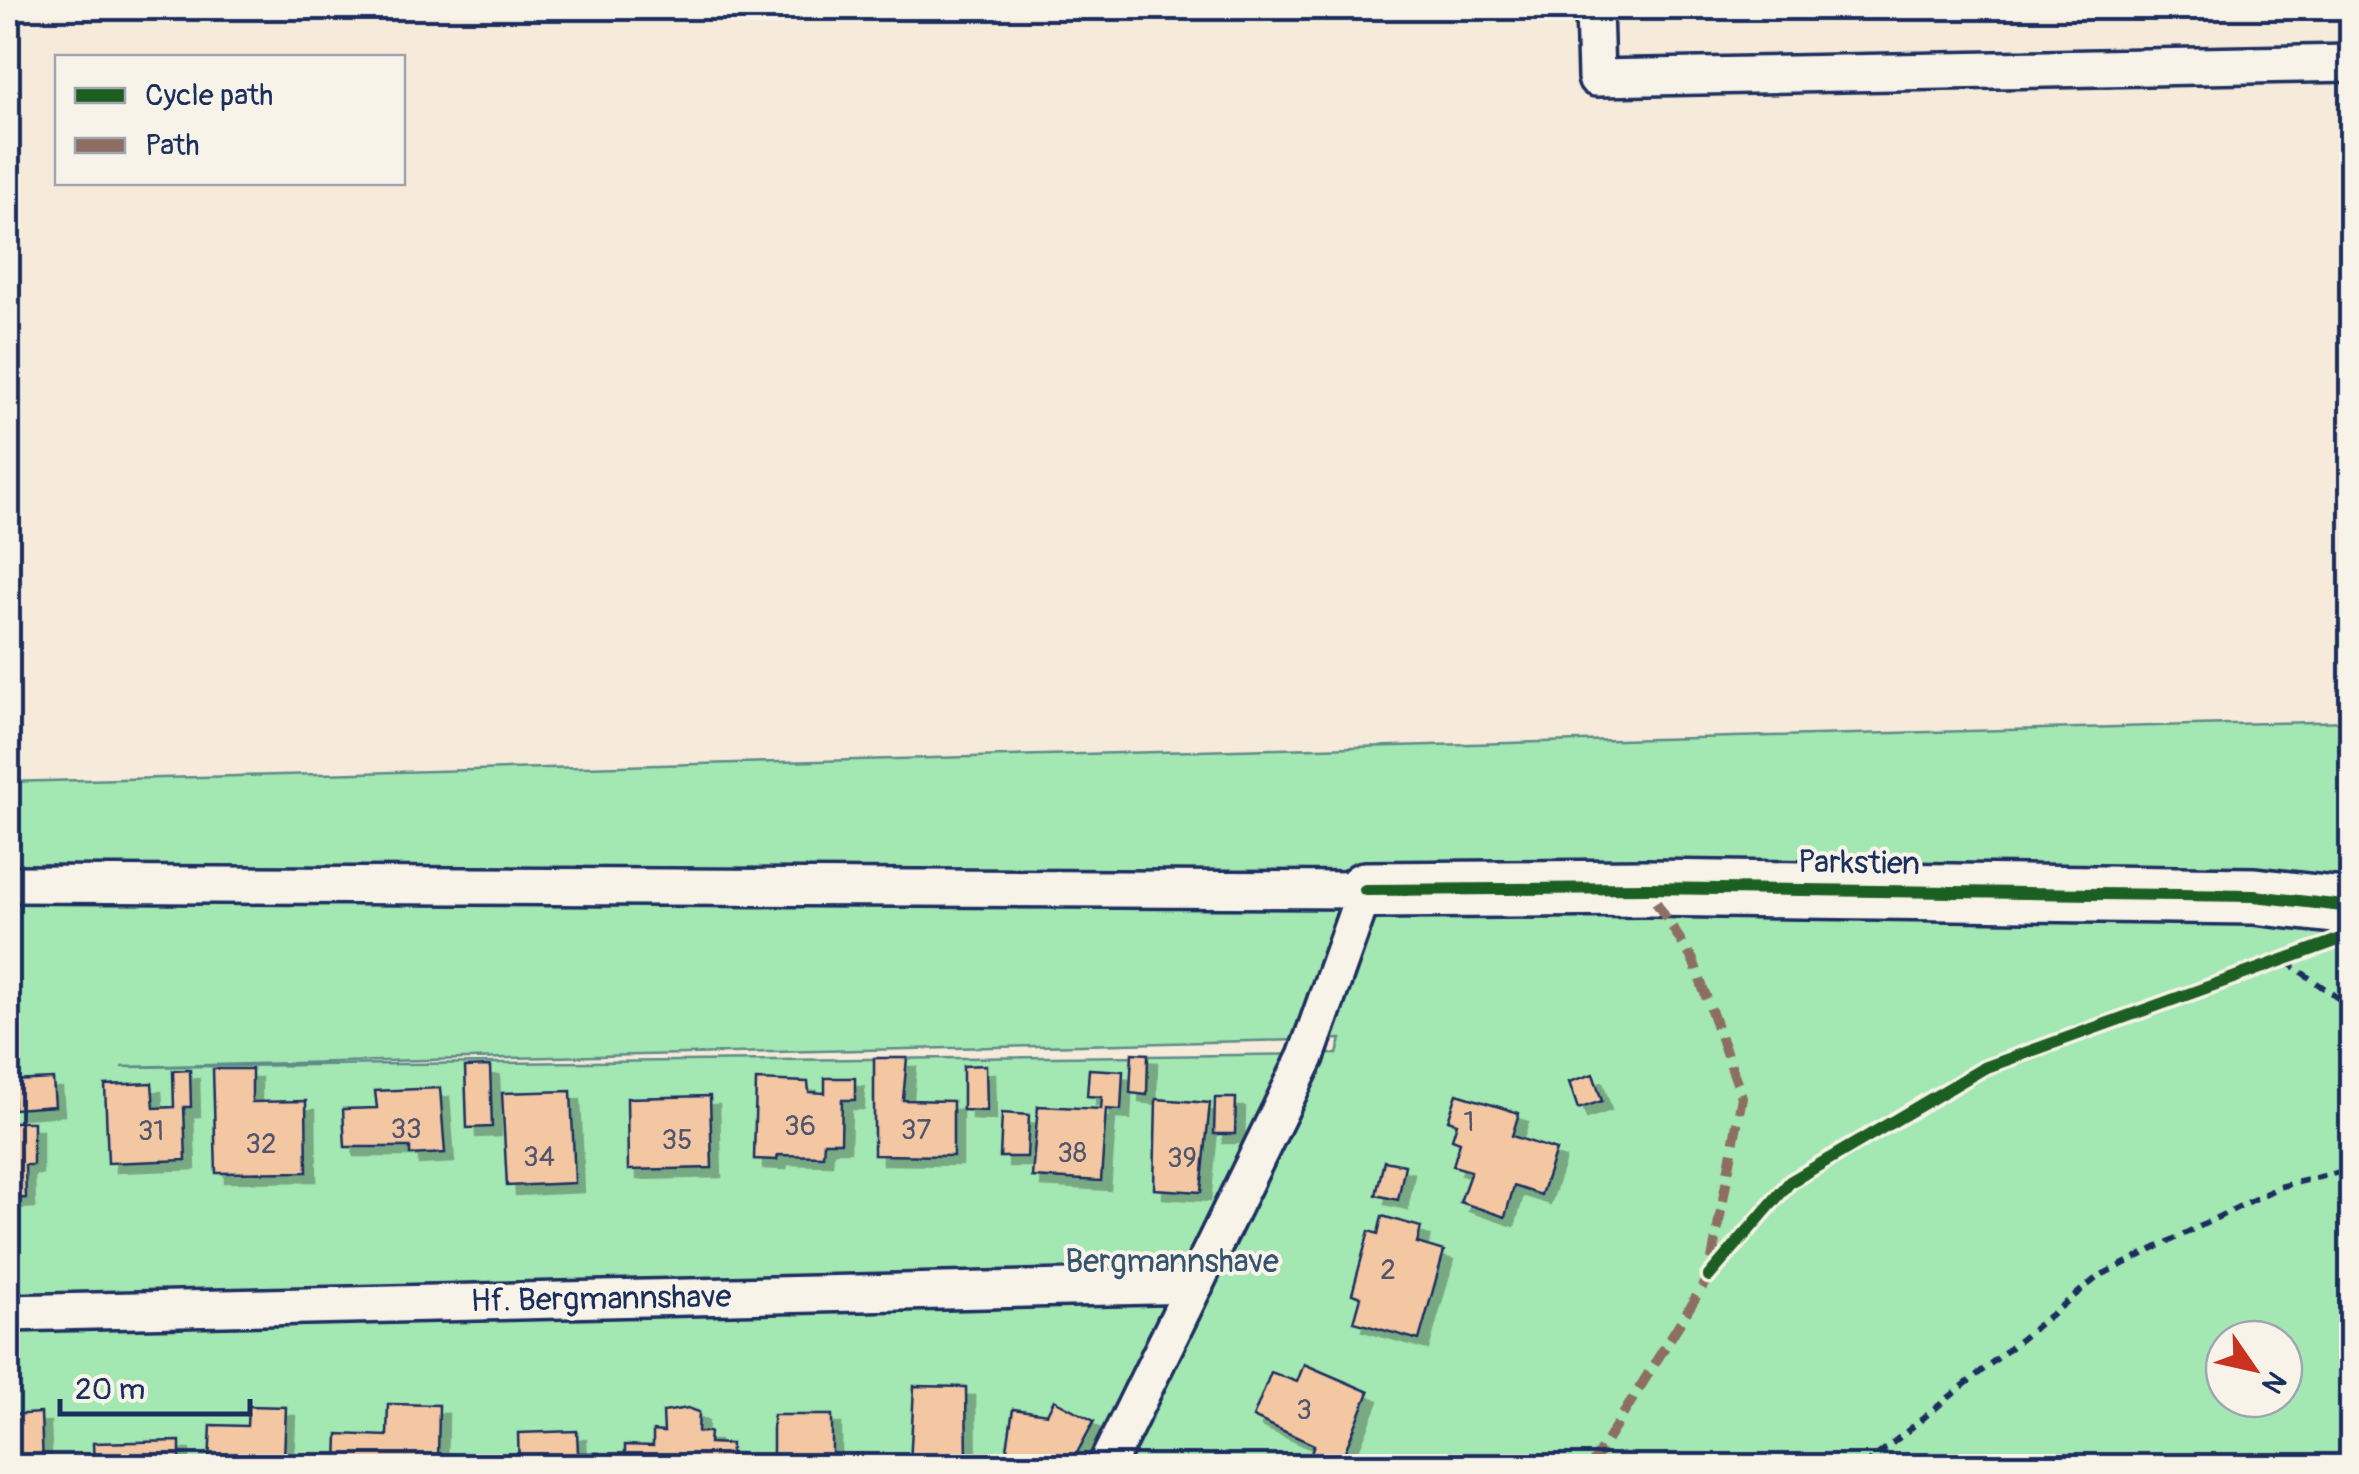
<svg xmlns="http://www.w3.org/2000/svg" width="2359" height="1474" font-family="Pangolin,sans-serif">
<style>
.green{fill:#a3e7b2;stroke:#5f8b88;stroke-width:2.5;fill-rule:evenodd}
.building{fill:#f2c7a2;stroke:#1b2f5e;stroke-width:2.5;filter:url(#shadow)}
.lines{fill:none;stroke-linecap:round;stroke-linejoin:round}
.lane-casing{stroke:#1b2f5e;stroke-width:42}
.street-casing{stroke:#1b2f5e;stroke-width:62}
.path{stroke:#1b2f5e;stroke-width:6;stroke-dasharray:10 8;stroke-linecap:butt}
.lane{stroke:#f7f3e8;stroke-width:35}
.street{stroke:#f7f3e8;stroke-width:55}
.quiet{stroke:#8d6e63;stroke-width:10;stroke-dasharray:20 10;stroke-linecap:butt}
.cycleway-casing{stroke:#f7f3e8;stroke-width:19}
.cycleway{stroke:#1b5e20;stroke-width:12}
.labels{text-anchor:middle;dominant-baseline:central;stroke-width:8;stroke-linejoin:round;paint-order:stroke}
.number-label{font-size:28px;fill:#51556f}
.street-label{font-size:32px;fill:#1b2f5e;stroke:#f7f3e8}
.park-label{font-size:32px;fill:#36546f;stroke:#f7f3e8}
</style>
<defs>
<filter id="shadow"><feDropShadow dx="9" dy="9" stdDeviation="0" flood-color="#0004"/></filter>
</defs>
<rect width="100%" height="100%" fill="#f6eada"/>
<filter id="ink" filterUnits="userSpaceOnUse"><feTurbulence type="fractalNoise" baseFrequency=".01" numOctaves="2"/><feDisplacementMap in="SourceGraphic" scale="20" xChannelSelector="R" yChannelSelector="G"/><feConvolveMatrix kernelMatrix="1 2 1 2 8 2 1 2 1" color-interpolation-filters="sRGB"/></filter>
<g filter="url(#ink)">
<path class="green" d="M 2351,721 L 2351,1466 L 8,1466 L 8,782 ZM 1341,1039 L 1337,1054 L 121,1067 ZM 2224,1339 L 2284,1339 L 2284,1399 L 2224,1399 Z"/>
<g class="building">
<path d="M 1132,1053 L 1148,1054 L 1147,1095 L 1130,1093 Z"/>
<path d="M 874,1058 L 907,1058 L 903,1100 L 953,1101 L 953,1156 L 874,1155 Z"/>
<path d="M 986,1065 L 987,1111 L 963,1110 L 963,1066 Z"/>
<path d="M 490,1066 L 492,1127 L 467,1128 L 465,1067 Z"/>
<path d="M 213,1069 L 252,1069 L 252,1102 L 306,1101 L 307,1172 L 216,1173 Z"/>
<path d="M 1089,1069 L 1123,1071 L 1121,1110 L 1106,1109 L 1101,1181 L 1032,1177 L 1038,1106 L 1101,1109 L 1102,1097 L 1087,1096 Z"/>
<path d="M 190,1070 L 191,1107 L 184,1107 L 186,1160 L 108,1163 L 105,1085 L 152,1083 L 154,1108 L 174,1107 L 173,1071 Z"/>
<path d="M 1593,1074 L 1602,1101 L 1578,1109 L 1569,1082 Z"/>
<path d="M 825,1078 L 855,1078 L 855,1100 L 842,1100 L 841,1142 L 824,1142 L 823,1156 L 778,1155 L 777,1160 L 754,1159 L 756,1080 L 808,1082 L 809,1092 L 825,1093 Z"/>
<path d="M 53,1079 L 55,1106 L 14,1109 L 12,1081 Z"/>
<path d="M 440,1088 L 445,1153 L 410,1155 L 410,1147 L 345,1147 L 343,1109 L 377,1108 L 375,1091 Z"/>
<path d="M 571,1091 L 575,1183 L 507,1186 L 502,1093 Z"/>
<path d="M 1457,1094 L 1519,1113 L 1512,1136 L 1556,1150 L 1541,1195 L 1514,1186 L 1505,1217 L 1460,1202 L 1471,1171 L 1453,1166 L 1460,1142 L 1452,1139 L 1457,1123 L 1448,1120 Z"/>
<path d="M 710,1096 L 712,1168 L 628,1170 L 627,1098 Z"/>
<path d="M 1215,1098 L 1236,1098 L 1235,1134 L 1214,1134 Z"/>
<path d="M 1156,1099 L 1210,1103 L 1201,1192 L 1154,1189 Z"/>
<path d="M 1002,1113 L 1029,1115 L 1027,1157 L 1000,1157 Z"/>
<path d="M 8,1122 L 33,1122 L 33,1165 L 25,1165 L 26,1198 L 8,1199 Z"/>
<path d="M 1384,1161 L 1405,1165 L 1398,1200 L 1376,1195 Z"/>
<path d="M 1382,1216 L 1421,1227 L 1417,1243 L 1444,1251 L 1419,1340 L 1354,1322 L 1361,1297 L 1352,1294 L 1369,1231 L 1378,1234 Z"/>
<path d="M 1304,1364 L 1369,1392 L 1339,1466 L 1307,1466 L 1314,1445 L 1253,1417 L 1271,1372 L 1297,1382 Z"/>
<path d="M 914,1386 L 966,1387 L 967,1462 L 973,1462 L 973,1466 L 910,1466 Z"/>
<path d="M 1054,1400 L 1094,1421 L 1070,1466 L 1040,1466 L 1007,1449 L 1013,1409 L 1047,1414 Z"/>
<path d="M 388,1404 L 439,1405 L 438,1462 L 446,1462 L 446,1466 L 337,1466 L 338,1434 L 387,1436 Z"/>
<path d="M 248,1406 L 286,1407 L 284,1459 L 332,1460 L 332,1466 L 209,1463 L 211,1425 L 247,1426 Z"/>
<path d="M 688,1408 L 699,1412 L 698,1432 L 710,1432 L 709,1443 L 731,1444 L 730,1466 L 625,1466 L 625,1445 L 653,1446 L 653,1431 L 664,1432 L 663,1412 Z"/>
<path d="M 41,1413 L 43,1466 L 8,1466 L 8,1415 Z"/>
<path d="M 773,1415 L 832,1415 L 832,1455 L 862,1454 L 863,1466 L 773,1466 Z"/>
<path d="M 577,1431 L 578,1453 L 599,1453 L 599,1466 L 519,1466 L 518,1433 Z"/>
<path d="M 180,1441 L 180,1466 L 94,1466 L 93,1443 Z"/>
</g>
<g class="lines">
<g class="lane-casing">
<g id="lane">
<path d="M 1594,8 L 1596,78 L 2352,63"/>
<path d="M 8,884 L 1365,890 L 1306,1057 L 1106,1466"/>
<path d="M 8,1313 L 1195,1285"/>
</g>
</g>
<g class="street-casing">
<path id="street" d="M 1365,890 L 1647,888 L 2254,896 L 2352,907"/>
</g>
<g class="path">
<path d="M 2287,962 L 2352,1008"/>
<path d="M 1864,1466 L 2099,1276 L 2279,1187 L 2352,1169"/>
</g>
<use href="#lane" class="lane"/>
<use href="#street" class="street"/>
<path class="quiet" d="M 1591,1466 L 1709,1276 L 1742,1097 L 1693,960 L 1647,888"/>
<g class="cycleway-casing">
<g id="cycleway">
<path d="M 1365,890 L 1647,888 L 2254,896 L 2352,907"/>
<path d="M 1709,1276 L 1790,1182 L 1984,1068 L 2352,935"/>
</g>
</g>
<use href="#cycleway" class="cycleway"/>
</g>
</g>
<g class="labels">
<g class="number-label">
<text x="1469" y="1122">1</text>
<text x="800" y="1126">36</text>
<text x="406" y="1129">33</text>
<text x="916" y="1130">37</text>
<text x="151" y="1131">31</text>
<text x="677" y="1140">35</text>
<text x="261" y="1144">32</text>
<text x="1072" y="1153">38</text>
<text x="539" y="1157">34</text>
<text x="1182" y="1158">39</text>
<text x="1388" y="1270">2</text>
<text x="1304" y="1410">3</text>
</g>
<g class="street-label">
<text transform="translate(1859 863) rotate(1)">Parkstien</text>
<text transform="translate(601 1299) rotate(-1)">Hf. Bergmannshave</text>
</g>
<g class="park-label">
<text x="1172" y="1262">Bergmannshave</text>
</g>
</g>
<rect width="2359" height="1474" fill="none" stroke="#f7f3e8" stroke-width="40"/>
<rect x="20" y="20" width="2319" height="1434" fill="none" stroke="#1b2f5e" stroke-width="4" filter="url(#ink)"/>
<rect x="55" y="55" width="350" height="130" fill="#f7f3e8" stroke="#9fa5b1" stroke-width="2.5"/>
<rect x="75" y="88" width="50" height="15" fill="#1b5e20" stroke="#9fa5b1" stroke-width="2.5"/>
<text x="145" y="105" font-size="30" fill="#1b2f5e">Cycle path</text>
<rect x="75" y="138" width="50" height="15" fill="#8d6e63" stroke="#9fa5b1" stroke-width="2.5"/>
<text x="145" y="155" font-size="30" fill="#1b2f5e">Path</text>
<g transform="translate(2254 1369) rotate(124)"><circle r="48" fill="#f7f3e8" stroke="#9fa5b1" stroke-width="2.5"/>
<path d="M0-8L18 38L0 25L-18 38Z" fill="#c8321e"/>
<text y="-15" font-size="28" font-weight="bold" text-anchor="middle" fill="#1b2f5e">N</text>
</g>
<path d="M60 1399v15h190v-15" fill="none" stroke="#1b2f5e" stroke-width="5"/>
<text x="75" y="1399" font-size="30" fill="#1b2f5e" stroke="#f7f3e8" stroke-width="8" paint-order="stroke">20 m</text>
</svg>
